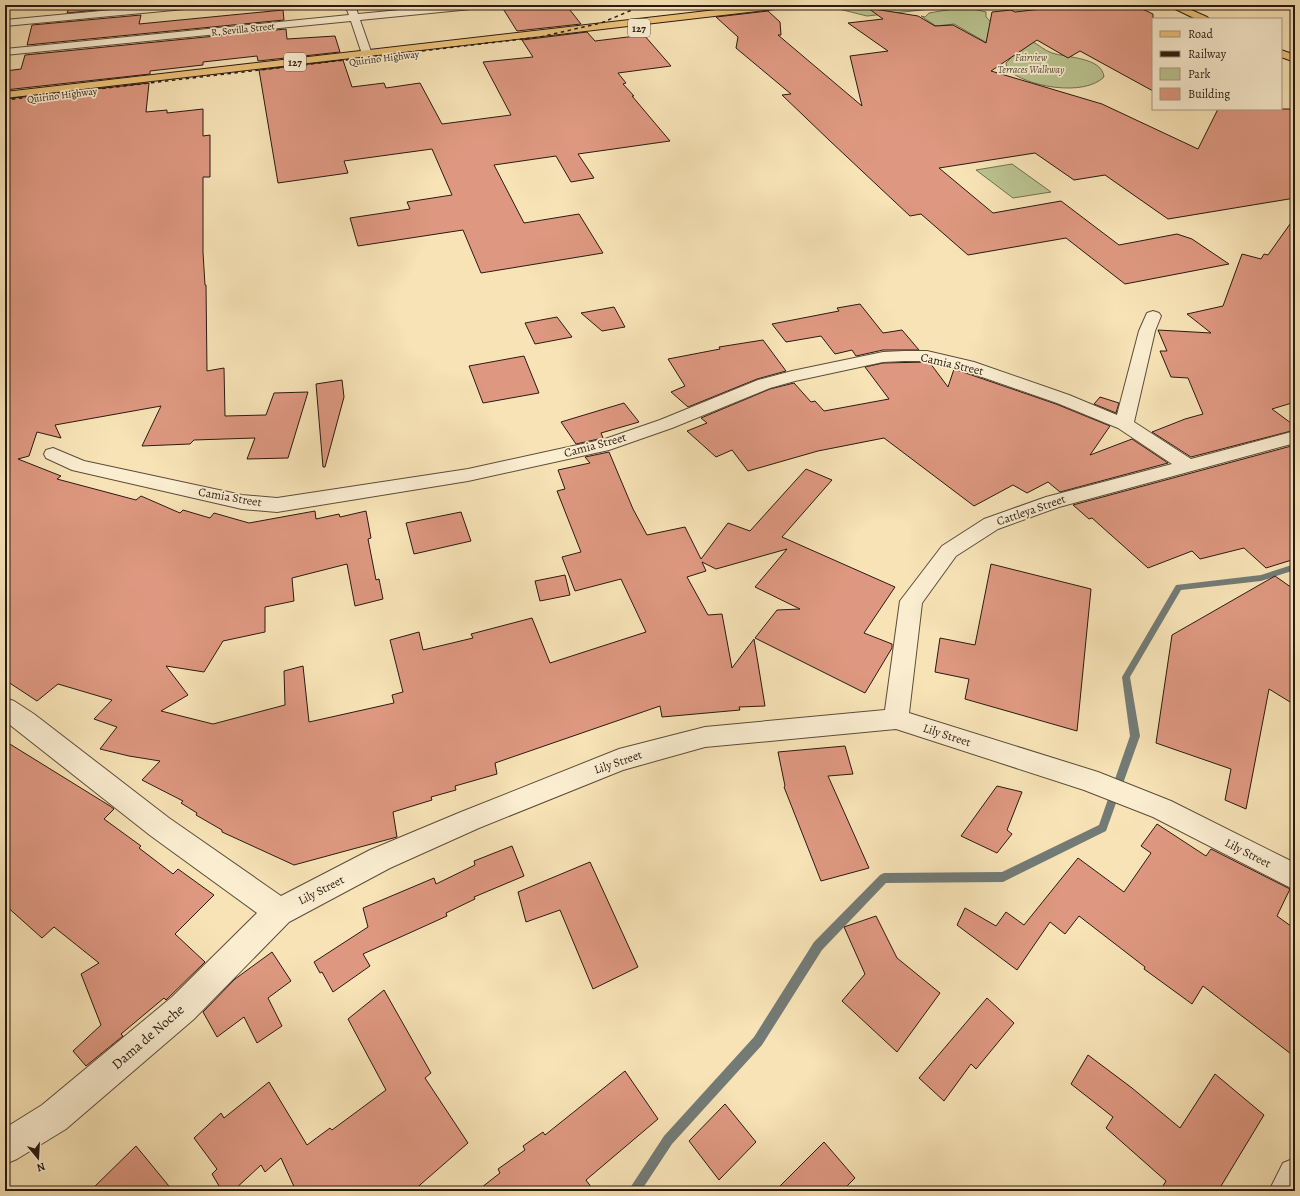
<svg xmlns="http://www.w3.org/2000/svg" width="1300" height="1196" font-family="Alegreya,serif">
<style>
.green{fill:#bac490;stroke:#726f50}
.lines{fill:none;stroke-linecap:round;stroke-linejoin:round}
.stream{fill:#737b76;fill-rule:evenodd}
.building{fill:#de9881;stroke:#2a1a10}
.minor-casing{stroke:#5d4c3a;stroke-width:2}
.major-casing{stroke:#2a1a10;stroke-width:2}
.minor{fill:#faedd0;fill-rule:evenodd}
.major{fill:#ecc27b;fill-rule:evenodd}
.rail{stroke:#2a1a10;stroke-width:1.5;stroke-dasharray:3.5 3.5;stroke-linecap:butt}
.labels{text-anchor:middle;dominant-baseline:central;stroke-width:3.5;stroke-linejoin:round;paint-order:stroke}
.far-street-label{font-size:10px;fill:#2a1a10;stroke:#faedd0}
.far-park-label{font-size:10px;font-style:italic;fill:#554d36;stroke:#faedd0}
.shield{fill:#faedd0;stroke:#68594a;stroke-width:1}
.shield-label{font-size:11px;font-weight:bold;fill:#2a1a10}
.street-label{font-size:12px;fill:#2a1a10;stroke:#faedd0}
.near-street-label{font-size:14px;fill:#2a1a10;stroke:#faedd0}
</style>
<rect width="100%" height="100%" fill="#f7e3b6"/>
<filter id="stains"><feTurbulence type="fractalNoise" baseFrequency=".005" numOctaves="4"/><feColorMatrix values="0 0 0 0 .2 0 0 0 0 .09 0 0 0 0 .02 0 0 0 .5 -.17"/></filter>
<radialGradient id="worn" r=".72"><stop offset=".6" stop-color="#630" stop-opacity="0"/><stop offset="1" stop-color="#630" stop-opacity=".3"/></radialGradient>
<g class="green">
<path d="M 862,5 L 967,5 L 867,16 L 835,8 Z"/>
<path d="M 965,7 L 986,12 L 986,17 C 989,19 989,21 992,23 C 1001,30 1020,35 1031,41 C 1038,44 1045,51 1052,53 C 1067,58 1102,57 1104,77 C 1084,97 1026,87 1007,69 L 1006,63 L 1012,57 L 954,24 L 936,26 L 921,16 L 925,17 L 929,13 Z"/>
<path d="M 1012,164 L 1051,192 L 1013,198 L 976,170 Z"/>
</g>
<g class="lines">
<path class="stream" d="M 1295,564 L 1295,570 L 1261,581 L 1181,590 L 1130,677 L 1140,736 L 1106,831 L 1003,882 L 886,883 L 822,950 L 762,1045 L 672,1144 L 641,1191 L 628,1191 L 664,1136 L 754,1037 L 814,942 L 880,875 L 884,873 L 1002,872 L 1099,825 L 1130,736 L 1122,677 L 1176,585 L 1261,575 Z"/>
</g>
<g class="building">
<path d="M 70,5 L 98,5 L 97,7 L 99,7 L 98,10 L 67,13 Z"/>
<path d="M 526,5 L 566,5 L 581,24 L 517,31 L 502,7 Z"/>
<path d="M 701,5 L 746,5 L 707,10 Z"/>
<path d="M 1076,5 L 1134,5 L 1153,14 L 1153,91 L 1080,51 L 1068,58 L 1037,40 L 991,71 L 1102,104 L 1198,149 L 1218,109 L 1295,109 L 1295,198 L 1168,219 L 1105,175 L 1074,180 L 1035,153 L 939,168 L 993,213 L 1061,201 L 1119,245 L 1177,234 L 1192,239 L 1229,264 L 1125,284 L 1066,238 L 968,255 L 921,214 L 910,216 L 830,141 L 782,95 L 791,94 L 736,48 L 738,37 L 716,17 L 768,11 L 780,22 L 781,35 L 778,35 L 862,106 L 850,56 L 888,51 L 848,23 L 883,19 L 868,8 L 918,16 L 935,26 L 953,25 L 986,43 L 992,12 L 1011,10 L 1015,12 Z"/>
<path d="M 283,10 L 284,20 L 27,45 L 32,25 L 141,15 L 139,24 Z"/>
<path d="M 286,29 L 287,39 L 335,36 L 340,52 L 258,61 L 257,56 L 203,62 L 203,65 L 150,71 L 150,74 L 5,90 L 5,71 L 21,69 L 25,55 Z"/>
<path d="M 587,32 L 595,41 L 644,35 L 671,66 L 618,73 L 626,83 L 623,84 L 634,96 L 632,96 L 670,141 L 578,154 L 594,178 L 571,182 L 556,156 L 494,165 L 524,223 L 579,214 L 603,253 L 481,273 L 463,230 L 358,246 L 350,218 L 410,209 L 407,202 L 452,195 L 432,149 L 344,161 L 348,173 L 278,183 L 259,70 L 343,60 L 352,87 L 384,83 L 386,88 L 420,83 L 442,124 L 511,115 L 483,62 L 533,57 L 522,40 Z"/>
<path d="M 149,83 L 146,112 L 167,110 L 167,113 L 203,109 L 203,136 L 210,135 L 210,177 L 203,177 L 203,252 L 205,285 L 206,285 L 207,371 L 224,368 L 225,416 L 266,415 L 274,393 L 308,392 L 288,458 L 247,459 L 255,438 L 194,440 L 190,444 L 142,446 L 161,406 L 55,425 L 61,438 L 37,432 L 29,456 L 18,459 L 61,476 L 57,479 L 136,500 L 141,496 L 180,513 L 183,510 L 210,518 L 214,513 L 249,523 L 315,511 L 316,519 L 339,514 L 340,517 L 366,511 L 371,538 L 368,539 L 376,580 L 379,579 L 383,599 L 355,606 L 347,564 L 292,578 L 294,601 L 265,607 L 265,632 L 223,641 L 204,672 L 166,666 L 188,695 L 161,711 L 213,724 L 285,705 L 284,671 L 303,666 L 309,722 L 394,703 L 392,695 L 403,692 L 390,640 L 419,632 L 423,650 L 473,638 L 471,634 L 532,618 L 550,663 L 646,632 L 621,579 L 575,591 L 562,557 L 581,552 L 557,491 L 565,489 L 558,470 L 590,463 L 585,457 L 609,452 L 633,509 L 647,535 L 685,527 L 701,559 L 728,523 L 750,531 L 806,469 L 832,480 L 782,537 L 895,587 L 864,633 L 892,644 L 892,648 L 865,693 L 755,638 L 777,610 L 800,609 L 755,587 L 787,549 L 716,569 L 702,562 L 706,571 L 687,577 L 708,615 L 722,614 L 732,668 L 754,639 L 765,706 L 739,707 L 740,710 L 662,717 L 660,706 L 495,763 L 497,774 L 455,786 L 456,790 L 431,797 L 432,800 L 393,812 L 397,837 L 294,865 L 222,832 L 222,830 L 196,815 L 197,813 L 181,803 L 183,801 L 142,780 L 160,761 L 129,756 L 100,749 L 117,727 L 94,719 L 112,700 L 58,684 L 37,701 L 5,680 L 5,99 Z"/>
<path d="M 1295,217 L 1295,402 L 1272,409 L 1295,426 L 1295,430 L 1191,457 L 1152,432 L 1185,419 L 1203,414 L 1188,378 L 1171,377 L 1160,351 L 1167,351 L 1158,330 L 1211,333 L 1187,314 L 1223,306 L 1242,254 L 1261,259 L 1264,254 L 1268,255 Z"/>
<path d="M 860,304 L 883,333 L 902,330 L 919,350 L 883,350 L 856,356 L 852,350 L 835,354 L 821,336 L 786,342 L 772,324 L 839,311 L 837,308 Z"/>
<path d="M 614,307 L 625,327 L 602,331 L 581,313 Z"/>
<path d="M 557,317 L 572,337 L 535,344 L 525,323 Z"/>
<path d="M 763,340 L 786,371 L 757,379 L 688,407 L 671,392 L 685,386 L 668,359 L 720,349 L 719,347 Z"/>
<path d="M 524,356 L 539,393 L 483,403 L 469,366 Z"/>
<path d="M 927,362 L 930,363 L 948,387 L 954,369 L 1056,404 L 1110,426 L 1090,455 L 1132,439 L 1168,463 L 1060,492 L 1048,482 L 1027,493 L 1013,485 L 974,506 L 884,438 L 818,451 L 748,471 L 732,450 L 716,457 L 687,431 L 707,423 L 701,418 L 770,389 L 794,383 L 811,402 L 815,401 L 824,411 L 889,399 L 865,367 L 883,363 Z"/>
<path d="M 342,380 L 344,397 L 325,467 L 323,467 L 316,384 Z"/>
<path d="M 1100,397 L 1119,403 L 1116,413 L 1094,404 Z"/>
<path d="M 624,403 L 639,422 L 601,433 L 603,438 L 576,444 L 561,422 Z"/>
<path d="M 1295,445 L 1295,559 L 1266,568 L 1244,548 L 1200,559 L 1192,551 L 1148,568 L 1092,518 L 1089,519 L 1073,505 Z"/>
<path d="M 461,512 L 471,541 L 414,554 L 406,523 Z"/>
<path d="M 991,564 L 1091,589 L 1077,731 L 965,699 L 969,679 L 935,672 L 940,638 L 975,645 Z"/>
<path d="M 565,575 L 570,595 L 540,601 L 535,581 Z"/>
<path d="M 1275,576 L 1295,590 L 1295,705 L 1269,689 L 1246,809 L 1225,800 L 1231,769 L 1156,743 L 1172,635 Z"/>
<path d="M 5,741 L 110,806 L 114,809 L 104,819 L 141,846 L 139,848 L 173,874 L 178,869 L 214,895 L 175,934 L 205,962 L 166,1000 L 164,998 L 121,1034 L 123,1036 L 86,1066 L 73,1051 L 101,1025 L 81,974 L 99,963 L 54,927 L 42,938 L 5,905 Z"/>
<path d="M 845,746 L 853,774 L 828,776 L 869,868 L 821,881 L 784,787 L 785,786 L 778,752 Z"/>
<path d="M 997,786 L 1022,792 L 1007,830 L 1012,834 L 997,853 L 961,836 Z"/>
<path d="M 1157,824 L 1206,856 L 1211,849 L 1290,889 L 1277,916 L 1295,929 L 1295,1057 L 1203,986 L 1192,1004 L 1144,969 L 1145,967 L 1079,916 L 1065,934 L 1050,922 L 1017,970 L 957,925 L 965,908 L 996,926 L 1006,912 L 1024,925 L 1078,858 L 1124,892 L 1151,853 L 1141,846 Z"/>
<path d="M 512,846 L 524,876 L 474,897 L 475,899 L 446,913 L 447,916 L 363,954 L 370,966 L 333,992 L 322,972 L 320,973 L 314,962 L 368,927 L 363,908 L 434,878 L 436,884 L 475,865 L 474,861 Z"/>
<path d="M 590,862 L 638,967 L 593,989 L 560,910 L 526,922 L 518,892 Z"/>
<path d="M 876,916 L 897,958 L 940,993 L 897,1052 L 842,1001 L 865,974 L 844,927 Z"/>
<path d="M 272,952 L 291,981 L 268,998 L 282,1026 L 257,1043 L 244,1017 L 217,1037 L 203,1012 L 235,979 Z"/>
<path d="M 384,990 L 431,1073 L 425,1078 L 468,1143 L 413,1191 L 296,1191 L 281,1158 L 265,1172 L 261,1165 L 233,1191 L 222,1191 L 212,1174 L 217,1169 L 194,1138 L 221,1113 L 224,1118 L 269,1082 L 307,1145 L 330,1128 L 332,1130 L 386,1090 L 348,1019 Z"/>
<path d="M 987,998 L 1014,1023 L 976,1069 L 971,1064 L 944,1101 L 919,1078 Z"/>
<path d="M 1088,1055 L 1132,1088 L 1180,1128 L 1215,1074 L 1264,1115 L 1218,1191 L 1160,1191 L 1166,1181 L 1106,1128 L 1113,1117 L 1071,1084 Z"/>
<path d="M 625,1071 L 658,1119 L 586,1180 L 594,1191 L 477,1191 L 500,1173 L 498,1169 L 525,1150 L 523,1146 L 543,1132 L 545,1135 Z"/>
<path d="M 725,1104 L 756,1142 L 719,1180 L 689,1141 Z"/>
<path d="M 824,1142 L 855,1178 L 842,1191 L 775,1191 Z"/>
<path d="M 136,1146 L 173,1191 L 90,1191 Z"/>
</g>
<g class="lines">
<g class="minor-casing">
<g id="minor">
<path d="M 165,5 L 200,5 L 195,8 L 5,26 L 5,20 Z"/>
<path d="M 345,5 L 355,5 L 358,14 L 452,5 L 486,5 L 481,8 L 360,20 L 374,60 L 369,63 L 364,60 L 351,21 L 5,55 L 5,49 L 349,15 Z"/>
<path d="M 1153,311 L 1159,313 L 1161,316 L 1155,331 L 1134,422 L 1191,459 L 1295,431 L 1295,443 L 1059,507 L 998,529 L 956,556 L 922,603 L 909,713 L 1098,772 L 1171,801 L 1295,863 L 1295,890 L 1153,817 L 1084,790 L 896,729 L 705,747 L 623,770 L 479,828 L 390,868 L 289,922 L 194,1019 L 66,1129 L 17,1159 L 5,1164 L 5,1128 L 42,1105 L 172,997 L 257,913 L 151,836 L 5,721 L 5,698 L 14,701 L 34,714 L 169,818 L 281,896 L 370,850 L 461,812 L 619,749 L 705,727 L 885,710 L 900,601 L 942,546 L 984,519 L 1046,497 L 1172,464 L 1118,428 L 1057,403 L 962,370 L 927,361 L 904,361 L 883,362 L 795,381 L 770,388 L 672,428 L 609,450 L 468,481 L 277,512 L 242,509 L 72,470 L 46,458 L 44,454 L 46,450 L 53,448 L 84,461 L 242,495 L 277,498 L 468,469 L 605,439 L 660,420 L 758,380 L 792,371 L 883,352 L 904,351 L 927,351 L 974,362 L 1069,395 L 1117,415 L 1139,331 L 1147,313 Z"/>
<path d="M 1295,1158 L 1295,1191 L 1269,1191 L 1283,1163 Z"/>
</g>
</g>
<g class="major-casing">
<g id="major">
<path d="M 759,5 L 789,5 L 784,8 L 5,98 L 5,92 Z"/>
<path d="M 1167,5 L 1180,5 L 1207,17 L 1209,19 L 1196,19 Z"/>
<path d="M 1281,50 L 1295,55 L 1295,62 L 1281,57 Z"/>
</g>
</g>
<use href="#minor" class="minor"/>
<use href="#major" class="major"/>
<path class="rail" d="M 5,100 L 540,37 L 601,23 L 644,5"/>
</g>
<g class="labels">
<g class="far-street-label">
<text transform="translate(243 29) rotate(-6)">R. Sevilla Street</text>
<text transform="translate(384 58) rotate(-7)">Quirino Highway</text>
<text transform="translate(62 95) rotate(-7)">Quirino Highway</text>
</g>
<g class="far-park-label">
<text x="1031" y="57">Fairview<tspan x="1031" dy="12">Terraces Walkway</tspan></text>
</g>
<g class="shield">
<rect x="628" y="19" width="22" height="18" rx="3"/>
<rect x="284" y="53" width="22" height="18" rx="3"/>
</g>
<g class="shield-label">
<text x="639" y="28">127</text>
<text x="295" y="62">127</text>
</g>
<g class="street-label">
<text transform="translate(952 364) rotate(13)">Camia Street</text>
<text transform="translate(595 445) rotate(-15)">Camia Street</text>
<text transform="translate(230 497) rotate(10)">Camia Street</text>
<text transform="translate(1031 510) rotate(-19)">Cattleya Street</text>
<text transform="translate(947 735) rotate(18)">Lily Street</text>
<text transform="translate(618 762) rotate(-19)">Lily Street</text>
<text transform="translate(1248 853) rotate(27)">Lily Street</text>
<text transform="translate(321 890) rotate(-27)">Lily Street</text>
</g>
<g class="near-street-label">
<text transform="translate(148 1037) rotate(-41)">Dama de Noche</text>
</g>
</g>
<rect width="1300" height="1196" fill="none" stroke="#f7e3b6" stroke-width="20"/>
<rect x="6" y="6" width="1288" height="1184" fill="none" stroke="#2a1a10" stroke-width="2"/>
<rect x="10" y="10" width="1280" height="1176" fill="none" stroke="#2a1a10"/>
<rect x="1152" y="18" width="130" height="92" fill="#faedd0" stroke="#a79983"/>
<rect x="1160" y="31" width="20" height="6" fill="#ecc27b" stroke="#a79983"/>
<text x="1188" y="38" font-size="12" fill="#2a1a10">Road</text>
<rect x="1160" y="51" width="20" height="6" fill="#2a1a10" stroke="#a79983"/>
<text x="1188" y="58" font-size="12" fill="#2a1a10">Railway</text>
<rect x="1160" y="68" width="20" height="12" fill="#bac490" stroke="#a79983"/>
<text x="1188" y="78" font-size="12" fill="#2a1a10">Park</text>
<rect x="1160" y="88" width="20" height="12" fill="#de9881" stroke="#a79983"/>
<text x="1188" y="98" font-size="12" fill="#2a1a10">Building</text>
<g transform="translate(38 1158) rotate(162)" stroke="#faedd0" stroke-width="3" paint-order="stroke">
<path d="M0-3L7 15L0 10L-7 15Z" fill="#2a1a10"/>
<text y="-6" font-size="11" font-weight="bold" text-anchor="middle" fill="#2a1a10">N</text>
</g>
<rect width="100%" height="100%" filter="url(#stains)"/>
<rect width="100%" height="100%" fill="url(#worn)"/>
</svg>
